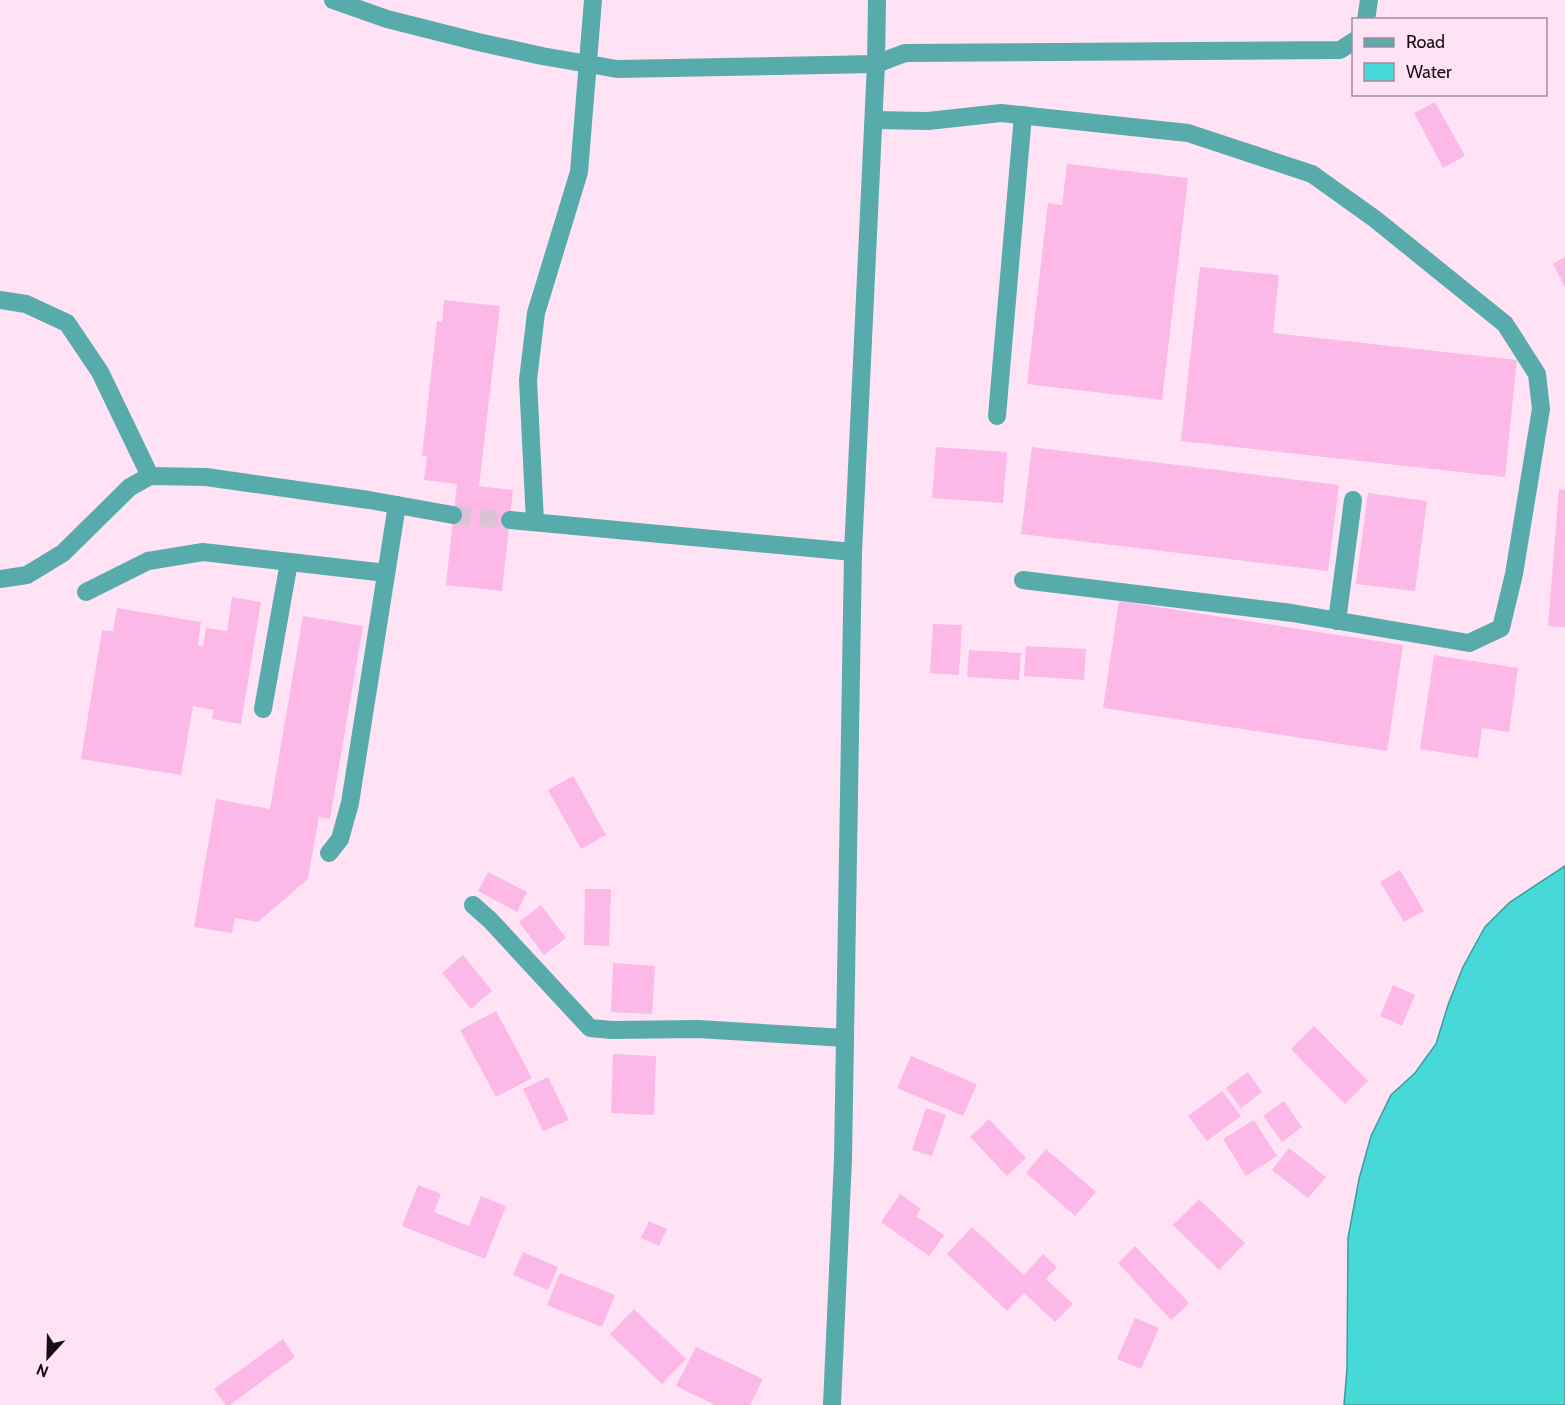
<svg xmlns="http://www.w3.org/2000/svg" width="1565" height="1405" font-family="Cabin,sans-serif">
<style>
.water{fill:#47d9d8;stroke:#399c9e;stroke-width:1.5}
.building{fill:#fcb9e8}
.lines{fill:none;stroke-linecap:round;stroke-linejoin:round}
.minor-tunnel{stroke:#dcc3d3;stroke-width:18;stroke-dasharray:18 9;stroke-linecap:butt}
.minor{stroke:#57abaa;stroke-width:18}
</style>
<rect width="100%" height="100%" fill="#ffe3f5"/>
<path class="water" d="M 1565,866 L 1565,1405 L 1344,1405 L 1347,1369 L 1348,1238 L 1359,1179 L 1371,1136 L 1391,1095 L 1415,1073 L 1436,1044 L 1448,1005 L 1463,967 L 1485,927 L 1510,902 Z"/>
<g class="building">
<path d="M 1435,102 L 1465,156 L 1443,168 L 1414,113 Z"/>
<path d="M 1067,164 L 1188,178 L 1162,400 L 1027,384 L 1048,203 L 1062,205 Z"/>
<path d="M 1565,257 L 1565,287 L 1553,264 Z"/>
<path d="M 1200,267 L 1279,275 L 1273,333 L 1517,360 L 1505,477 L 1181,441 Z"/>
<path d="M 444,300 L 500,306 L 479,486 L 513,490 L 502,591 L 446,585 L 457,484 L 424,480 L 427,456 L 422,456 L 437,321 L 442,322 Z"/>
<path d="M 936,447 L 1007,452 L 1003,503 L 932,498 Z"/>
<path d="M 1032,447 L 1339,485 L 1328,571 L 1021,534 Z"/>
<path d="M 1559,489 L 1565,490 L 1565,627 L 1548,626 Z"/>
<path d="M 1368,493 L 1427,501 L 1415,591 L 1356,584 Z"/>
<path d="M 232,597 L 261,602 L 241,724 L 212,719 L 214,710 L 193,706 L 181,775 L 81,759 L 102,630 L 113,631 L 117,608 L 201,622 L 198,645 L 203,646 L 206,628 L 227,631 Z"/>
<path d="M 1119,601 L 1403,645 L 1387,751 L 1103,708 Z"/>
<path d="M 303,616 L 363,626 L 330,819 L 319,817 L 308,879 L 258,922 L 235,918 L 232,933 L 194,927 L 216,799 L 270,809 Z"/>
<path d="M 933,624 L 962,625 L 959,675 L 930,673 Z"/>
<path d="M 1026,646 L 1086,649 L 1084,680 L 1024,676 Z"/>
<path d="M 969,650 L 1021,653 L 1019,680 L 967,677 Z"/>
<path d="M 1434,655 L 1518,668 L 1509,732 L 1482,728 L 1478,758 L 1420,749 Z"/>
<path d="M 573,776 L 606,835 L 581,849 L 548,790 Z"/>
<path d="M 1400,870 L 1424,911 L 1404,922 L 1380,882 Z"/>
<path d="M 488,872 L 527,892 L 517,912 L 478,891 Z"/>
<path d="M 585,889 L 611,889 L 609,946 L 584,945 Z"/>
<path d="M 541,905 L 566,938 L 544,955 L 519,922 Z"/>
<path d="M 463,955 L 492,991 L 471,1009 L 442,973 Z"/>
<path d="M 613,963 L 655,966 L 652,1014 L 611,1012 Z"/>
<path d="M 1393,985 L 1415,995 L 1402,1026 L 1380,1016 Z"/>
<path d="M 496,1011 L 532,1078 L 496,1097 L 460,1030 Z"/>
<path d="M 1314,1026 L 1368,1081 L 1345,1104 L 1291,1049 Z"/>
<path d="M 613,1054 L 656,1056 L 654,1115 L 611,1113 Z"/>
<path d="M 911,1056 L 977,1084 L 963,1116 L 897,1088 Z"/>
<path d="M 1248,1072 L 1262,1092 L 1241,1108 L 1226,1088 Z"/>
<path d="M 548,1077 L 569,1120 L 543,1131 L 523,1089 Z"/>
<path d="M 1222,1091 L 1241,1116 L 1207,1141 L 1188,1116 Z"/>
<path d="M 1284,1101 L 1302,1127 L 1282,1142 L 1263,1116 Z"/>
<path d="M 926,1108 L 946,1115 L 932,1156 L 912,1150 Z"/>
<path d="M 989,1119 L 1026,1158 L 1007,1176 L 970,1137 Z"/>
<path d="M 1254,1120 L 1277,1156 L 1246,1176 L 1223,1139 Z"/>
<path d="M 1289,1148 L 1326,1177 L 1308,1198 L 1272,1170 Z"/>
<path d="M 1046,1149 L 1096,1192 L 1075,1216 L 1026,1173 Z"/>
<path d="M 418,1185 L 441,1194 L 434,1212 L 469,1226 L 481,1196 L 506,1206 L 485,1259 L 402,1226 Z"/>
<path d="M 900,1194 L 921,1209 L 916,1216 L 944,1235 L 929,1256 L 881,1222 Z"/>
<path d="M 1199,1199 L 1245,1243 L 1219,1270 L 1173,1225 Z"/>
<path d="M 649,1221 L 667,1229 L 659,1246 L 641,1238 Z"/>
<path d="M 972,1227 L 1024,1275 L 1043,1254 L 1057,1267 L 1046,1279 L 1073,1304 L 1055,1322 L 1024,1293 L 1007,1311 L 947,1254 Z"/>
<path d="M 1135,1246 L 1189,1303 L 1171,1320 L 1118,1263 Z"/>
<path d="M 523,1252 L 558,1267 L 548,1290 L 513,1275 Z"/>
<path d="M 560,1273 L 615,1295 L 602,1327 L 547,1305 Z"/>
<path d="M 634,1309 L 686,1359 L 662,1384 L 610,1334 Z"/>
<path d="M 1135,1318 L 1159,1328 L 1141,1369 L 1117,1359 Z"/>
<path d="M 283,1339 L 295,1357 L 230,1405 L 226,1405 L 214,1389 Z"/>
<path d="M 696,1347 L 763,1379 L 750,1405 L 715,1405 L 676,1386 Z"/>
</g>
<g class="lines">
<path class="minor-tunnel" d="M 453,515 L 510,520"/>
<g class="minor">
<path d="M 333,0 L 387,19 L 478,42 L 542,56 L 617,69 L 876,64 L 905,53 L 1340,50 L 1354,41"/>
<path d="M 1366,20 L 1369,0"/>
<path d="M 874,120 L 928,121 L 1001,113 L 1188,133 L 1312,174 L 1375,219 L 1505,324 L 1537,374 L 1541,409 L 1514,574 L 1501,628 L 1469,643 L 1292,613 L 1023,580"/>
<path d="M 0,300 L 26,304 L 67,323 L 100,372 L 150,476"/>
<path d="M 997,416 L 1023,115"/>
<path d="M 510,520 L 853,552"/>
<path d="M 535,522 L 528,380 L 536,313 L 579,172 L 593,0"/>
<path d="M 0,579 L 27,575 L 63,553 L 130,487 L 150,476 L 206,477 L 369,500 L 453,515"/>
<path d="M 86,592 L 148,561 L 203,552 L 386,573"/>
<path d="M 1337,621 L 1353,500"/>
<path d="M 263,709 L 289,562"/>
<path d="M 329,853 L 340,839 L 350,803 L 397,505"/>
<path d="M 473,905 L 490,920 L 590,1028 L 612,1030 L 698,1029 L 845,1038"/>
<path d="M 832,1405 L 843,1159 L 853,552 L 876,64 L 877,0"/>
</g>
</g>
<rect x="1352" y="18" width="195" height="78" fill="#ffe3f5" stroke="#a38d9b" stroke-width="1.5"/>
<rect x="1364" y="38" width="30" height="9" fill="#57abaa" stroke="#a38d9b" stroke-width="1.5"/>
<text x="1406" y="48" font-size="18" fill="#180d15">Road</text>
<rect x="1364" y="63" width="30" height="18" fill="#47d9d8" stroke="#a38d9b" stroke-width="1.5"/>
<text x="1406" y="78" font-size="18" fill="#180d15">Water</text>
<g transform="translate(48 1357) rotate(202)" stroke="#ffe3f5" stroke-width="4.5" paint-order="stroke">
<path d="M0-4.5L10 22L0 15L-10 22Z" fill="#180d15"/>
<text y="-9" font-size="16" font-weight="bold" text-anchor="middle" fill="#180d15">N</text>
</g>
</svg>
